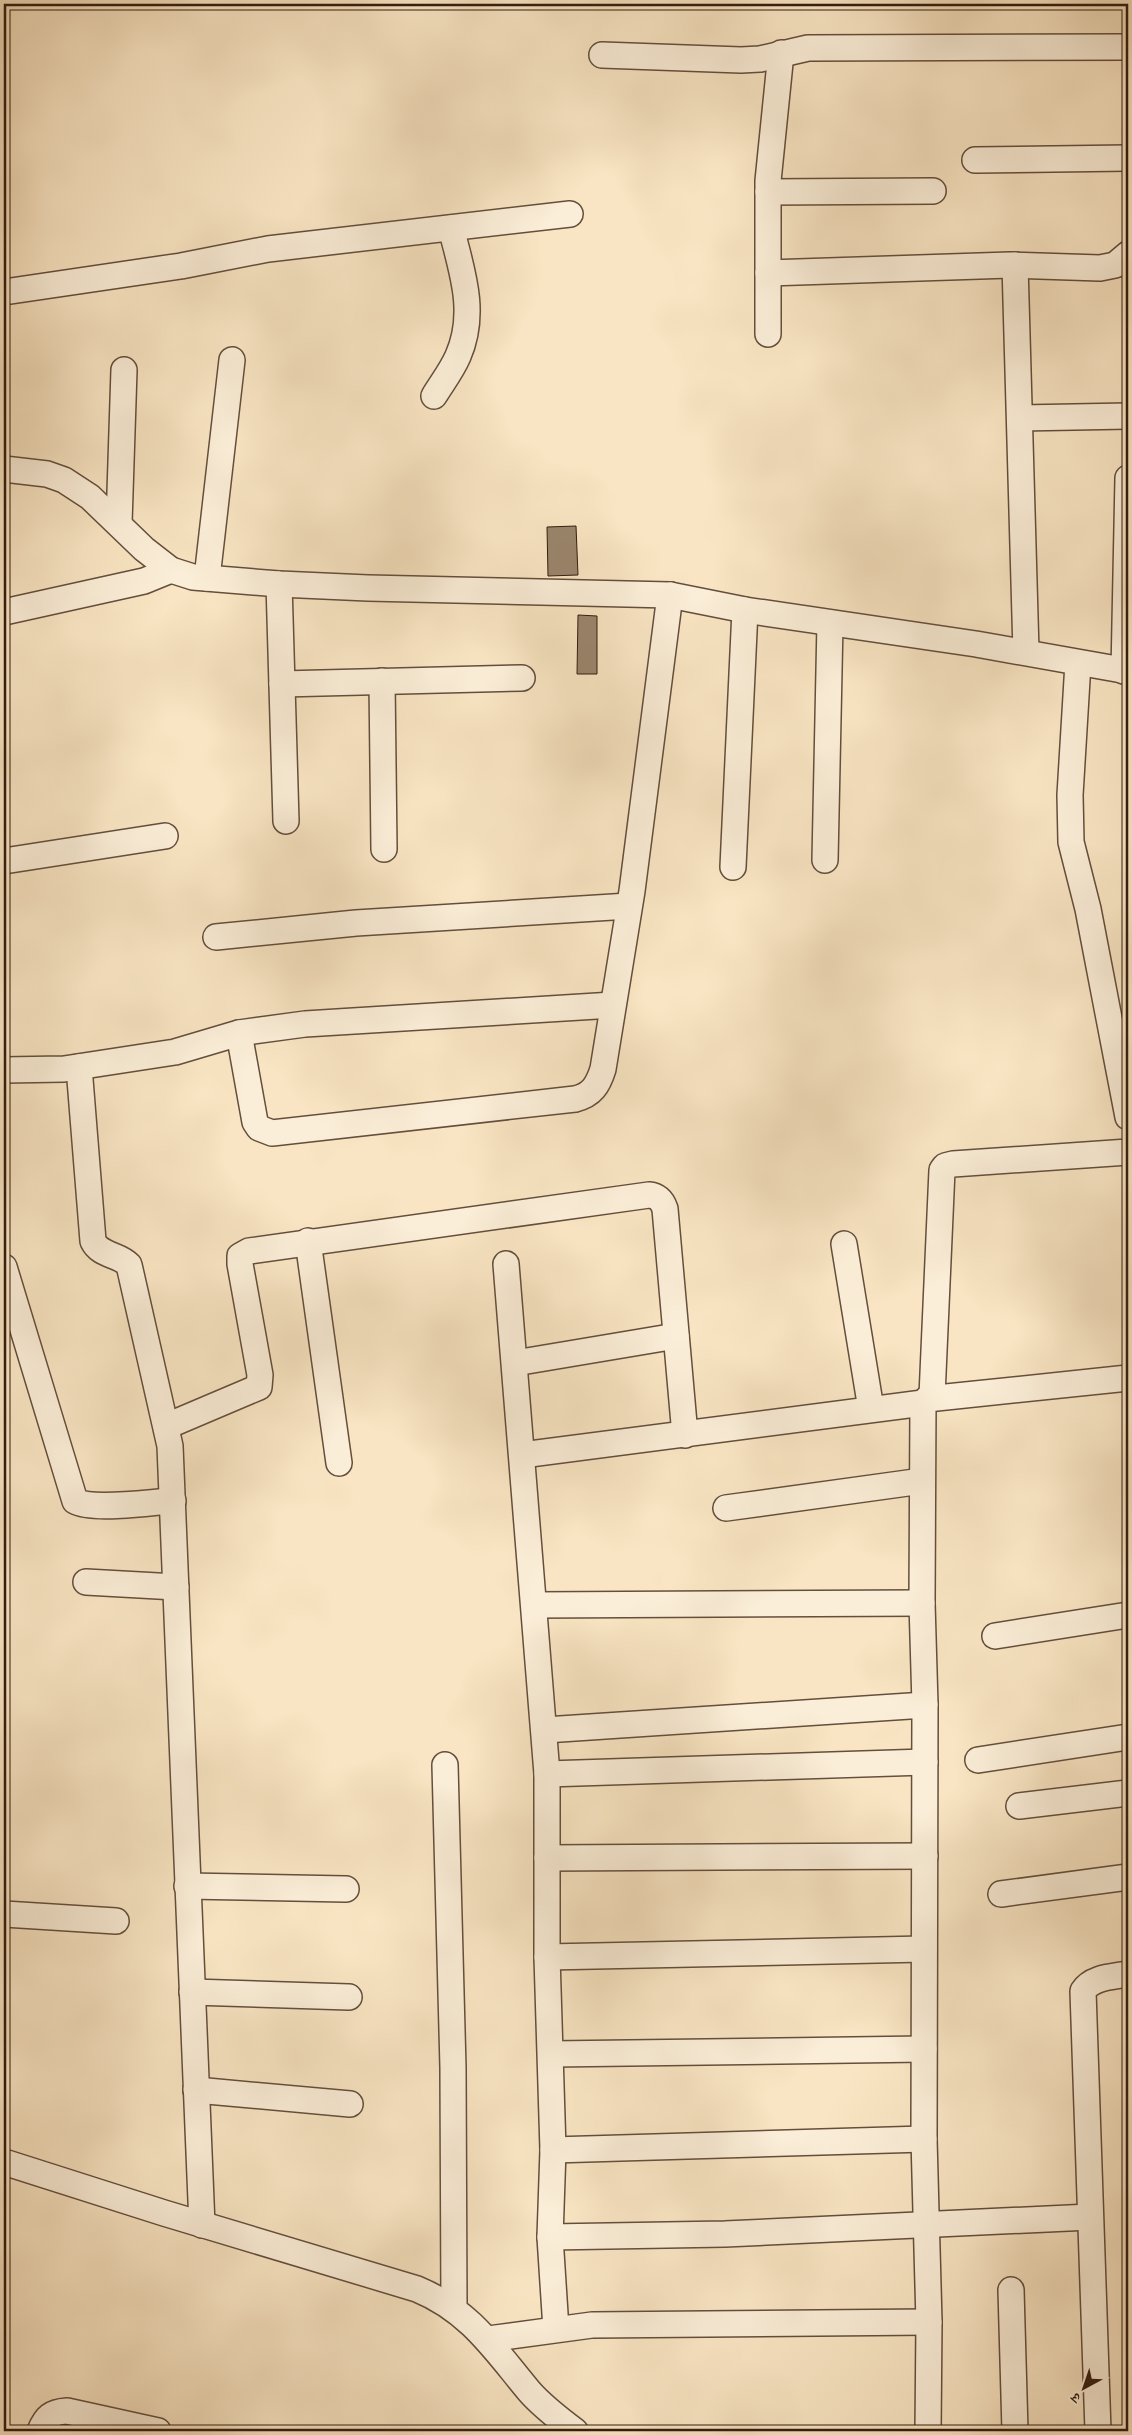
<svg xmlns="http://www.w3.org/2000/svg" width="1132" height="2435" font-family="Alegreya,'Noto Serif Devanagari',serif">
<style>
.building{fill:#9a856d;stroke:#331c0f}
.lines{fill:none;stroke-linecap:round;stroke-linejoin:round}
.minor-casing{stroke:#644e3c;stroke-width:28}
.minor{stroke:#fbeed8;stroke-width:25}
</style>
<rect width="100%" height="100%" fill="#f9e5c3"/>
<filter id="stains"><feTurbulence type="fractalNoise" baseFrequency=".004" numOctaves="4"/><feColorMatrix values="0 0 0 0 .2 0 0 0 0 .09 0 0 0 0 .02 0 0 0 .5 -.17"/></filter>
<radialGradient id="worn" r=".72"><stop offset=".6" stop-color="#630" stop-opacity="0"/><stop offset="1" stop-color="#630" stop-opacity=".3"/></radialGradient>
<g class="building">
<path d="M 576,526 L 578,575 L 548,576 L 547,527 Z"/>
<path d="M 578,615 L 597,616 L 597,674 L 577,674 Z"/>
</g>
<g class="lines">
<g class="minor-casing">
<g id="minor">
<path d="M 602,55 L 741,60 L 760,59 L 808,48 L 1128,47"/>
<path d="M 975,160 L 1128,158"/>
<path d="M 768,192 L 933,191"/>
<path d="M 1015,265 L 1026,652"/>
<path d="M 768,273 L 1010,265 L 1100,268 L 1115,265 L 1128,254"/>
<path d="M 4,292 L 181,266 L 268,249 L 570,214"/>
<path d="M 768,334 L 768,181 L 781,53"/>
<path d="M 434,396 C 442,383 452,370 458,356 C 477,313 462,271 451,228"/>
<path d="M 1020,418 L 1128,416"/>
<path d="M 4,469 L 47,474 L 64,480 L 90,497 L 144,549 L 171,570 L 193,577 L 279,584 L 368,588 L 670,595 L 745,610 L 976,644 L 1128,671"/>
<path d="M 119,523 L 124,370"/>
<path d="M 207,578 L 232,360"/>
<path d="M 279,584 L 286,821"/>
<path d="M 4,612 L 144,581 L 171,570"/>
<path d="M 1078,663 L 1070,795 L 1071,842 L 1088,909 L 1128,1117"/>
<path d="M 1124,671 L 1128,478"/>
<path d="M 382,681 L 384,849"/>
<path d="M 282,684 L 522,678"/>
<path d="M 825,860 L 830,623"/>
<path d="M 4,861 L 165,836"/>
<path d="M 733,867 L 745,610"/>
<path d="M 216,937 L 356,923 L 629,906"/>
<path d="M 239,1033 L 255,1122 L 259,1128 L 272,1133 L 575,1099 C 592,1095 598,1085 603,1069 L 632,891 L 670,595"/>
<path d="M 79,1067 L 93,1241 C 100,1256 119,1254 129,1265 L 170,1446 L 202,2225"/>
<path d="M 4,1070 L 64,1069 L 175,1052 L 239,1033 L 305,1024 L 613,1005"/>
<path d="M 308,1241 L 339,1463"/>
<path d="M 844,1244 L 871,1409"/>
<path d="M 506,1264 L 547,1774 L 547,1957 L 553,2150 L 550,2237 L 556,2329"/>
<path d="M 4,1267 L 75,1501 C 93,1511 150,1502 173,1501"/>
<path d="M 515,1363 L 676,1336"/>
<path d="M 927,1399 L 1128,1378"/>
<path d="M 923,1403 L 922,1603 L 925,1705 L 924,2139 L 929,2322 L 928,2431"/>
<path d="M 167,1426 L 259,1387 L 260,1375 L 240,1264 L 240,1256 L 249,1251 L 649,1195 C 658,1196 662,1200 665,1209 L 685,1435"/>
<path d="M 522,1455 L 923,1403 L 932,1396 L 942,1170 L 945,1166 L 953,1164 L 1128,1152"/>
<path d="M 726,1508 L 922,1481"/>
<path d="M 86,1582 L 176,1587"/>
<path d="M 535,1605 L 922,1603"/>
<path d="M 995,1636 L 1128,1615"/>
<path d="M 545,1730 L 925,1705"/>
<path d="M 978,1760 L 1128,1737"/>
<path d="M 445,1765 L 453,2068 L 454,2309"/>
<path d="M 547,1774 L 925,1762"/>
<path d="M 1019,1806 L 1128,1793"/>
<path d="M 547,1858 L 925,1856"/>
<path d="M 187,1886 L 346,1889"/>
<path d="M 1001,1894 L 1128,1877"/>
<path d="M 4,1914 L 116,1921"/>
<path d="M 547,1957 L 924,1949"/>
<path d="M 192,1992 L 349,1997"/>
<path d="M 552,2054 L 924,2049"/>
<path d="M 196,2090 L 350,2104"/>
<path d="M 553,2150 L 924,2139"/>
<path d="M 4,2162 L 164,2213 L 417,2289 C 470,2311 494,2349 529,2391 C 542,2406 559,2419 575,2431"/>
<path d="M 550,2237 L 725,2234 L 1090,2217"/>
<path d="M 1011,2290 L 1015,2431"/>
<path d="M 488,2339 L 592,2325 L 929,2322"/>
<path d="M 40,2431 C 46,2417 51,2412 67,2411 L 158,2431"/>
<path d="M 1098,2431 L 1083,1991 C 1092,1977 1112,1977 1128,1974"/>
</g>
</g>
<use href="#minor" class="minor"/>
</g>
<rect width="1132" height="2435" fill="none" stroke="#f9e5c3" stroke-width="20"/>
<rect x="5" y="5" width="1122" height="2425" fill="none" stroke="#331c0f" stroke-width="2.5"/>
<rect x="10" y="10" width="1112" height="2415" fill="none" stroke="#331c0f"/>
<g transform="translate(1084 2388) rotate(220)" stroke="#fbeed8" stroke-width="4" paint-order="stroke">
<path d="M0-4L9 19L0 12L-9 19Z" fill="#331c0f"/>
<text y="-8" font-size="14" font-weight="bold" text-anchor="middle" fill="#331c0f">उ</text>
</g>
<rect width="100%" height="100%" filter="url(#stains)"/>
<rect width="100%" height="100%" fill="url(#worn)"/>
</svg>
